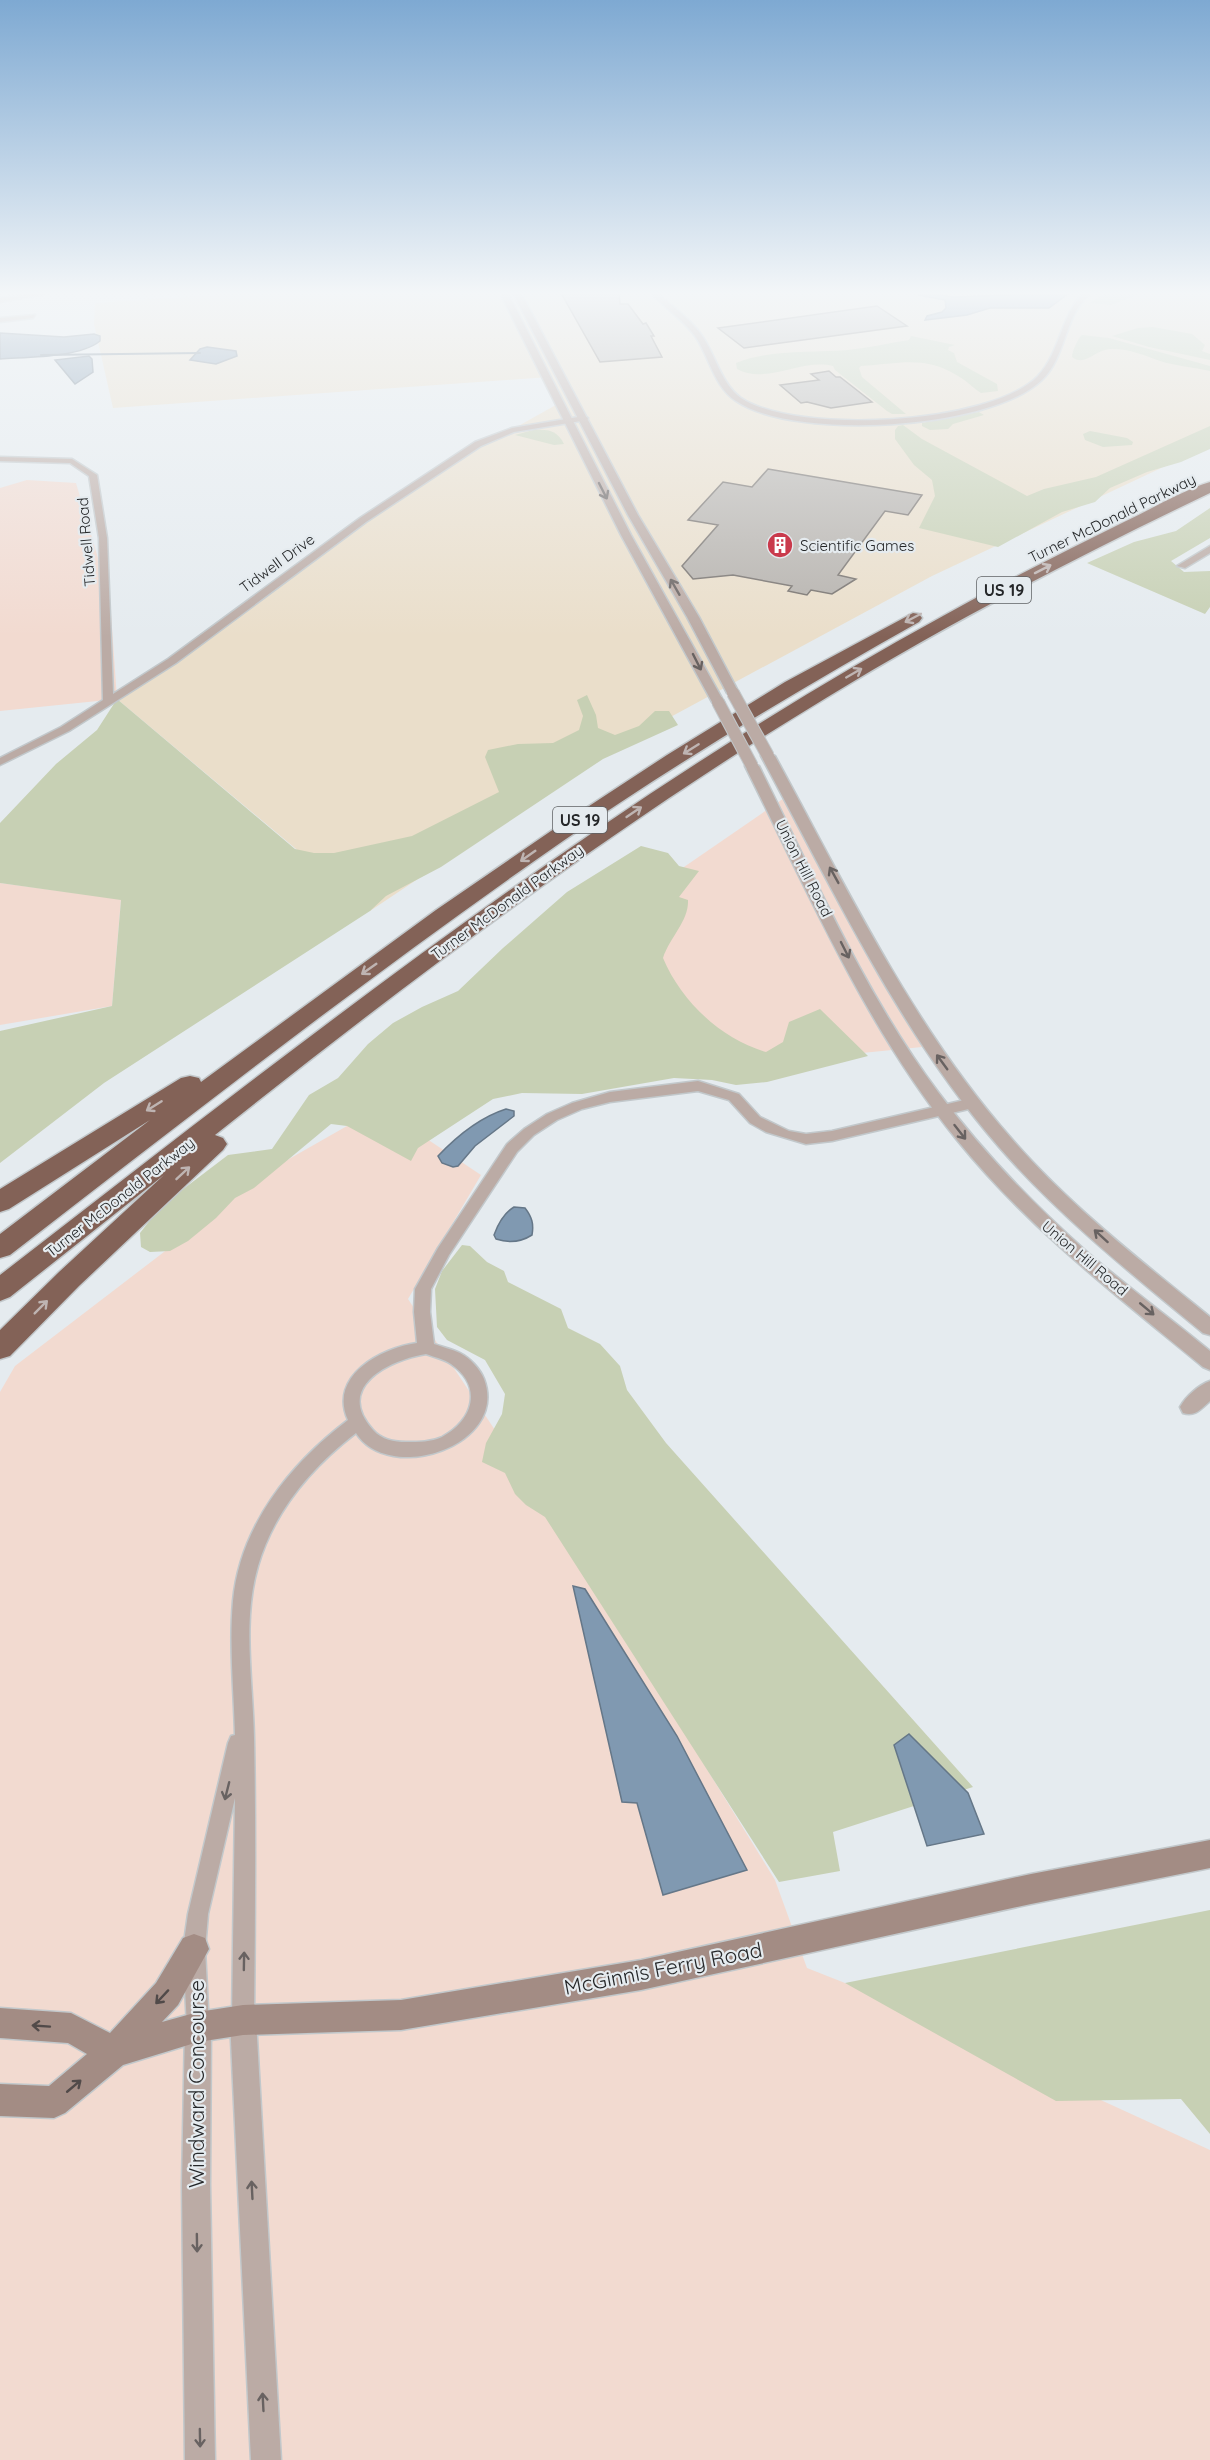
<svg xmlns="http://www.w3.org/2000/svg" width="1210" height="2460" font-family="Quicksand,sans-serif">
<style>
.commercial{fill:#f2dad0}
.industrial{fill:#eadeca}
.green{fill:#c7d0b4}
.water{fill:#8099b1;stroke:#657788;stroke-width:1.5}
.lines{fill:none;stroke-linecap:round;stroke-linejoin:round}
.stream{stroke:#657788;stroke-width:2}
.building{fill:#b6b2ad;stroke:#77726e;stroke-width:1.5}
.minor-casing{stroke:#c2c8cb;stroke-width:3}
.tertiary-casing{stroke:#c2c8cb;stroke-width:3}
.secondary-casing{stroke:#c2c8cb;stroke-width:3}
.motorway-casing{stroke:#c2c8cb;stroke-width:3}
.minor{fill:#bbaba5;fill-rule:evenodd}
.tertiary{fill:#bbaba5;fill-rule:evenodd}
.secondary{fill:#a38c84;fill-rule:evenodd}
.motorway{fill:#836257;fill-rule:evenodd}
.tertiary-bridge-casing{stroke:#c2c8cb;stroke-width:14;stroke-linecap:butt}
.tertiary-bridge{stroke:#bbaba5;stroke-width:12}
.oneway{stroke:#686261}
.oneway2{stroke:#beb4b2}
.oneway3{stroke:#514a49}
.labels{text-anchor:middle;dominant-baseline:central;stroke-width:4.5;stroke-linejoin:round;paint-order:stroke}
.far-street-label{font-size:15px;fill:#252729;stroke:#e5ebef}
.far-poi-label{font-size:15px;fill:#252729;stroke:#e5ebef;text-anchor:start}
.shield{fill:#e5ebef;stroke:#5f6264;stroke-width:1.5}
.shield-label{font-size:16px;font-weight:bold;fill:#252729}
.near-street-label{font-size:21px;fill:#252729;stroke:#e5ebef}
</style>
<rect width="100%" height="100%" fill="#e5ebef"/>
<g class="commercial">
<path d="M 27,480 L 76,483 L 110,599 L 117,699 L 0,711 L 0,488 Z"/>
<path d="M 790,794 L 922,1047 L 711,1068 L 585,935 Z"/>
<path d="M 0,883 L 121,899 L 112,1006 L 0,1025 Z"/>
<path d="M 373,1103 L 481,1175 L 408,1299 L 546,1507 L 775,1880 L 807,1968 L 845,1983 L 1210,2150 L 1210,2460 L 0,2460 L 0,1392 L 15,1366 L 275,1167 L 347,1126 Z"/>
</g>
<path class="industrial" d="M 246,293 L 1210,293 L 1210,445 L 932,576 L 615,747 L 370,911 L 117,699 L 325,548 L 484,445 L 563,401 L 549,377 L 113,408 L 94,324 L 95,303 Z"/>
<g class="green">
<path d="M 1105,293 L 1142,293 L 1111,305 L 1090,303 Z"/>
<path d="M 1153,327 L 1192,334 L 1205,345 L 1202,351 L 1210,354 L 1210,360 L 1149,347 L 1112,336 L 1138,328 Z"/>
<path d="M 1082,335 L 1109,338 L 1210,366 L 1210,371 C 1194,367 1175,366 1160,361 C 1144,355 1127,348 1110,349 C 1095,350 1085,367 1072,357 C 1072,351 1078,338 1082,335 Z"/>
<path d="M 911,336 L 955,345 L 949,347 L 948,350 L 954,353 L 957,362 L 997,384 L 998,391 L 981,393 C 973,388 967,381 958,376 C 924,355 899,364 861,366 L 859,368 L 862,377 L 906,414 L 892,414 L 887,411 L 835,370 L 833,366 C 802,358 766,385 737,369 L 736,363 C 771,349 811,353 848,350 C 868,348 889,343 909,340 Z"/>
<path d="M 979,412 L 984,415 L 953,424 L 948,429 L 930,430 L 922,426 L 922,423 Z"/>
<path d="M 903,425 L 922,439 L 1027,496 L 1044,489 L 1096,477 L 1210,426 L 1210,449 L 1181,462 L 1147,472 L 1110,488 L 1095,502 L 1062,512 L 998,547 L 919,528 L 935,496 L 932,480 L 914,465 L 895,439 L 895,430 L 898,426 Z"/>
<path d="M 533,430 C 548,429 557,430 564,444 L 554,445 L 515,435 Z"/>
<path d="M 1090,431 L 1127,438 L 1133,442 L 1132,445 L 1103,447 L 1085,440 L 1083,434 Z"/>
<path d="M 1210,508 L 1210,538 L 1171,561 L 1184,572 L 1210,571 L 1210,607 L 1205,614 L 1087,563 L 1134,542 L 1176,531 Z"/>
<path d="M 587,695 L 596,715 L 598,728 L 615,735 L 639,726 L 655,711 L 669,711 L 678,725 L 603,759 L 441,867 L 386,896 L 370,911 L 104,1083 L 0,1163 L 0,1031 L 112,1006 L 121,900 L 0,883 L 0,823 L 56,764 L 97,730 L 117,699 L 295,849 L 314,853 L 334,853 L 412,836 L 499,792 L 485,757 L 488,750 L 518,744 L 553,743 L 579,730 L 583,716 L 577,700 Z"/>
<path d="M 641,846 L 668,853 L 679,866 L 699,871 L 679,897 L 688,900 C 689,921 670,937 663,958 C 681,1001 721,1039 766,1052 L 783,1042 L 789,1022 L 820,1009 L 868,1056 L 767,1082 L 736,1085 L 712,1080 L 674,1078 L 582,1094 L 522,1093 L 493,1099 L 418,1148 L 411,1161 L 347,1126 L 331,1124 L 254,1188 L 235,1198 L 216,1218 L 188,1241 L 170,1251 L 150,1252 L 141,1247 L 140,1233 L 161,1206 L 228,1155 L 272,1149 L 309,1095 L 338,1078 L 368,1044 L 393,1023 L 422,1007 L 458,991 L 503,948 L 567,892 Z"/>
<path d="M 462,1245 L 470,1246 L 487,1262 L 504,1271 L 508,1282 L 561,1309 L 568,1328 L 600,1344 L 620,1366 L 627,1390 L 666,1443 L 973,1787 L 833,1832 L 840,1871 L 779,1882 L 545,1517 L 526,1505 L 515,1494 L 505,1473 L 482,1462 L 486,1443 L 502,1414 L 505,1394 L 485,1360 L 447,1340 L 437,1327 L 435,1289 L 442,1271 Z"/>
<path d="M 1210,1910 L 1210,2134 L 1181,2099 L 1056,2101 L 845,1983 Z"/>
</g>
<g class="water">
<path d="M 930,293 L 953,297 L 1010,295 L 1013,293 L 1069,293 L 1049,308 L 990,308 L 967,315 L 925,320 L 927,316 L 942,312 L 946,308 L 945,300 L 918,295 Z"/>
<path d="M 0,333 L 64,337 L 94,334 L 100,336 L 100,341 C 79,358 28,357 0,359 Z"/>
<path d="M 207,347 L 236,351 L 237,356 L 216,364 L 190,360 L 200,349 Z"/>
<path d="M 89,356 L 92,359 L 93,372 L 75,384 L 55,360 Z"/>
<path d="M 506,1109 L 514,1111 L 514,1116 L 475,1146 L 458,1166 L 453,1167 L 442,1163 L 438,1156 C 456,1137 481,1117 506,1109 Z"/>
<path d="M 514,1207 L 525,1208 C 532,1217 534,1224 532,1235 C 521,1242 508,1243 496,1239 L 494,1235 C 498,1224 504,1213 514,1207 Z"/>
<path d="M 573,1586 L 585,1589 L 677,1736 L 747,1870 L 663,1895 L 637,1803 L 622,1802 Z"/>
<path d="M 909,1734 L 968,1793 L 984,1834 L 927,1846 L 894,1745 Z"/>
</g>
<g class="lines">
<path class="stream" d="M 41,355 L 200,353"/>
</g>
<g class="building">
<path d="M 561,293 L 619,293 L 620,304 L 628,304 L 643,324 L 646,323 L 654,336 L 651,336 L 662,357 L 600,362 Z"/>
<path d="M 877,306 L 907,326 L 744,348 L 718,328 Z"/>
<path d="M 829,371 L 836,377 L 840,377 L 872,402 L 831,408 L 807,402 L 801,403 L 780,385 L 819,380 L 811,374 Z"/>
<path d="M 768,469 L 922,495 L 908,515 L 885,511 L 838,575 L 856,579 L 832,594 L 811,590 L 807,595 L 788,591 L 792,586 L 733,575 L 693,579 L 682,566 L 718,525 L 688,520 L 723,482 L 752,487 Z"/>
</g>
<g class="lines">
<g class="minor-casing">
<g id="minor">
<path d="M 35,293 L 50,293 L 0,302 L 0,298 Z"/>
<path d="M 651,293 L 657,293 C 671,305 688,317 700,333 C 715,352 720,383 741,398 C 797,435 990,425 1038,376 C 1060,352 1061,316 1083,293 L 1090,293 C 1085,299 1080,304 1076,311 C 1064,333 1061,362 1042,380 C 990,430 795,441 736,401 C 714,387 709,356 695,336 C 683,320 666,308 652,295 Z"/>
<path d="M 35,315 L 33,318 L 0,322 L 0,318 Z"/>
<path d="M 584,416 L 588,418 L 587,420 L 514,432 L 481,446 L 366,522 L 176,663 L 69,731 L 0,765 L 0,758 L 61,727 L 103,700 L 99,538 L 89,476 L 70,463 L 0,461 L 0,457 L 72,459 L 97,475 L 107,538 L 113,694 L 168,659 L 360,518 L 475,442 L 512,428 Z"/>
<path d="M 1210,546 L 1210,553 L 1185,568 L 1177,566 Z"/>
<path d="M 698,1081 L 739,1094 L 760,1117 L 789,1131 L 806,1134 L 832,1131 L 973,1098 L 980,1103 L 973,1108 L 832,1141 L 806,1144 L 766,1132 L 750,1123 L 729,1100 L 698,1091 L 610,1102 L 582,1109 L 557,1120 L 534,1135 L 517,1152 L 449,1255 L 431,1289 L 430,1312 L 434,1344 C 442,1347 451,1349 460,1353 C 470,1358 480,1369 484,1379 C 509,1446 389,1485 356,1433 C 312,1467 274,1511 258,1566 C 242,1621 253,1682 254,1738 C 256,1832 255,1926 254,2020 L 251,2028 L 243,2031 L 235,2028 L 232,2020 L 235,1798 L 208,1914 L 205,1949 L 209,2027 L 206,2035 L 198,2038 L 190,2035 L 187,2027 L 183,1949 L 188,1914 L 228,1743 L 231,1736 L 235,1735 C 234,1691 229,1646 233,1601 C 240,1526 290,1464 348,1420 C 328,1376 381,1348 417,1343 L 414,1312 L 415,1289 L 438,1248 L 507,1144 L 524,1129 L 547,1114 L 572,1103 L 610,1092 ZM 426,1354 C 434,1357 444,1359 451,1364 C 483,1386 474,1420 442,1437 C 431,1442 419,1442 406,1442 C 394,1442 382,1440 373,1430 C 334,1387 389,1360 426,1354 Z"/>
</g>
</g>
<g class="tertiary-casing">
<g id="tertiary">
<path d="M 500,293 L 508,293 L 631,535 L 724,702 L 722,705 L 714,705 L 712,702 L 621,535 Z"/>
<path d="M 513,293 L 521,293 L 638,515 L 699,617 L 739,693 L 737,696 L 733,697 L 727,693 L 687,617 L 628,515 Z"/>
<path d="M 768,752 L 775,756 C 846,886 912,1026 1011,1138 C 1069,1205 1141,1261 1210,1317 L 1210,1335 L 1203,1333 C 1133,1275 1059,1216 999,1147 C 899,1032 833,889 761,756 Z"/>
<path d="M 752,762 L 759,766 C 814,876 864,993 938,1092 C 981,1150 1032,1203 1086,1251 C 1126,1286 1169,1317 1210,1351 L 1210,1370 L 1203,1367 C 1117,1296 1028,1228 957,1140 C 866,1028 809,894 745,766 Z"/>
<path d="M 1210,1381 L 1210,1401 C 1201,1409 1195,1417 1183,1413 L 1180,1407 C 1186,1396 1199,1385 1210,1381 Z"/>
<path d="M 243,2007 L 252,2011 L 256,2020 L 281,2460 L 251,2460 L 230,2020 L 234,2011 Z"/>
<path d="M 198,2014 L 207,2018 L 211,2027 L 210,2185 L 215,2460 L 185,2460 L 182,2185 L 185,2027 L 189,2018 Z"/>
</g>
</g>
<g class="secondary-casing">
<path id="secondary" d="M 1210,1840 L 1210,1868 L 1031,1904 L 641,1990 L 401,2030 L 243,2035 L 198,2042 L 123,2065 L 65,2113 L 54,2118 L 0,2116 L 0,2084 L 49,2086 L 87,2054 L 68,2043 L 0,2038 L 0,2008 L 71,2013 L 110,2033 L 156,1983 L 183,1938 L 194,1934 L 205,1938 L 209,1949 L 178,2005 L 162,2022 L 198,2012 L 243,2005 L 401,2000 L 641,1960 L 1031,1874 Z"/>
</g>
<g class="motorway-casing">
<g id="motorway">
<path d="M 1210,482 L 1210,493 C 1079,556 950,622 826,698 C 611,828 411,979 215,1135 L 223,1138 L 227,1144 L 223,1150 L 79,1286 L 10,1356 L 0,1359 L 0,1330 L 59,1272 L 164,1175 L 10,1297 L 0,1301 L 0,1275 C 304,1040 605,801 943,616 C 1002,583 1063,552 1124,522 C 1152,509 1181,491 1210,482 Z"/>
<path d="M 913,613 L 919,614 L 922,618 L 919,622 C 798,690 678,762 563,841 C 374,972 192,1114 10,1255 L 0,1258 L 0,1234 L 150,1120 L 9,1209 L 0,1212 L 0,1189 L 181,1078 L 190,1076 L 199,1078 L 201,1082 L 436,910 L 551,831 L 667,755 L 785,682 Z"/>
</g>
</g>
<use href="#minor" class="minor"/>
<use href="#tertiary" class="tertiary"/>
<use href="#secondary" class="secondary"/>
<use href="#motorway" class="motorway"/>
<g class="tertiary-bridge-casing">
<g id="tertiary-bridge">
<path d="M 733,693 L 768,756"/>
<path d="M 718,702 L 752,766"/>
</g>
</g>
<use href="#tertiary-bridge" class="tertiary-bridge"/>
</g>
<defs><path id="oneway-shaft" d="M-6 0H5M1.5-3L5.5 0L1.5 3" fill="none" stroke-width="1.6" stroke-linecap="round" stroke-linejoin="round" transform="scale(1.5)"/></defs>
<g class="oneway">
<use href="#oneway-shaft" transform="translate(603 491) rotate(63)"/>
<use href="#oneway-shaft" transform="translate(675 587) rotate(-120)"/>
<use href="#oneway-shaft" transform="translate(697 662) rotate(63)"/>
<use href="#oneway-shaft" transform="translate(834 875) rotate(-119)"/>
<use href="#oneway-shaft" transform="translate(845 950) rotate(63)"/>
<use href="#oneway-shaft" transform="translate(942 1062) rotate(-126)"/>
<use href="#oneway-shaft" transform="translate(960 1132) rotate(52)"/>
<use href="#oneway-shaft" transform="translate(1101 1236) rotate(-138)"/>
<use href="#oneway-shaft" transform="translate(1147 1309) rotate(40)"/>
<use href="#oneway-shaft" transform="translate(227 1791) rotate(104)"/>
<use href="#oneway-shaft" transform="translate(244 1961) rotate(-89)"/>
<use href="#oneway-shaft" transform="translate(252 2190) rotate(-93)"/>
<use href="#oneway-shaft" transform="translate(197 2243) rotate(89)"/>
<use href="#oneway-shaft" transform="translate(263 2402) rotate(-93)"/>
<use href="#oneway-shaft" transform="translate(200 2438) rotate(89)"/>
</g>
<g class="oneway2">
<use href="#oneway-shaft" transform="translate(1043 569) rotate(-27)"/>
<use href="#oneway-shaft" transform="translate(913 618) rotate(152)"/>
<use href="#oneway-shaft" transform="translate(854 673) rotate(-30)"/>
<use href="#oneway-shaft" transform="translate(691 749) rotate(148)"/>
<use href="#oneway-shaft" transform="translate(634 812) rotate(-34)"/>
<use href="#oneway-shaft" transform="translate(528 856) rotate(145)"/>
<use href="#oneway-shaft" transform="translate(369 969) rotate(145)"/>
<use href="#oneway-shaft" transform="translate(154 1106) rotate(148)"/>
<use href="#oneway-shaft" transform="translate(183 1173) rotate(-43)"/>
<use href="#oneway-shaft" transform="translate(41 1307) rotate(-45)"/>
</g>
<g class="oneway3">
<use href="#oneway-shaft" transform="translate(162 1997) rotate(133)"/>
<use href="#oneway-shaft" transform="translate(41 2026) rotate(-176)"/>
<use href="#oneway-shaft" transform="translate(74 2086) rotate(-40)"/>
</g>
<linearGradient id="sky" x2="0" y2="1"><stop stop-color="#7ea9d2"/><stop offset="0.46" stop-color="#f3f6f8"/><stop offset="1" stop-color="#f3f6f8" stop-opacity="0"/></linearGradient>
<rect width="1210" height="637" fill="url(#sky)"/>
<defs>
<g id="building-disc" transform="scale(1.35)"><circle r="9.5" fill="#ca3a4c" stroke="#e5ebef"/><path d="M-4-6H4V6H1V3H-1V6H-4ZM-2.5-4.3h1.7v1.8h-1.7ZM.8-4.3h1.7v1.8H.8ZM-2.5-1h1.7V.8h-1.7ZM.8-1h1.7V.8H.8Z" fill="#fff"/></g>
</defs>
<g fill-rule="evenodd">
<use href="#building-disc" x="780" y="545"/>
</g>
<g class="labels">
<g class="far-street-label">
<text transform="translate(1112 518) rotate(-26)">Turner McDonald Parkway</text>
<text transform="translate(86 542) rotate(-95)">Tidwell Road</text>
<text transform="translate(277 563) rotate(-36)">Tidwell Drive</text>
<text transform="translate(804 868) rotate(63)">Union Hill Road</text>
<text transform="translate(507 902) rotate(-36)">Turner McDonald Parkway</text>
<text transform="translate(120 1197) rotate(-38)">Turner McDonald Parkway</text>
<text transform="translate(1085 1258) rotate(40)">Union Hill Road</text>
</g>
<g class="far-poi-label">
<text x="800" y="545">Scientific Games</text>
</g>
<g class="shield">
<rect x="977" y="577" width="54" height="26" rx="4.5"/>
<rect x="553" y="807" width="54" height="26" rx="4.5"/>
</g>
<g class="shield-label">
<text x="1004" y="590">US 19</text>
<text x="580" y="820">US 19</text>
</g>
<g class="near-street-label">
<text transform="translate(663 1968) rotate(-11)">McGinnis Ferry Road</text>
<text transform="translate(196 2084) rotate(-90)">Windward Concourse</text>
</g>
</g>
</svg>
